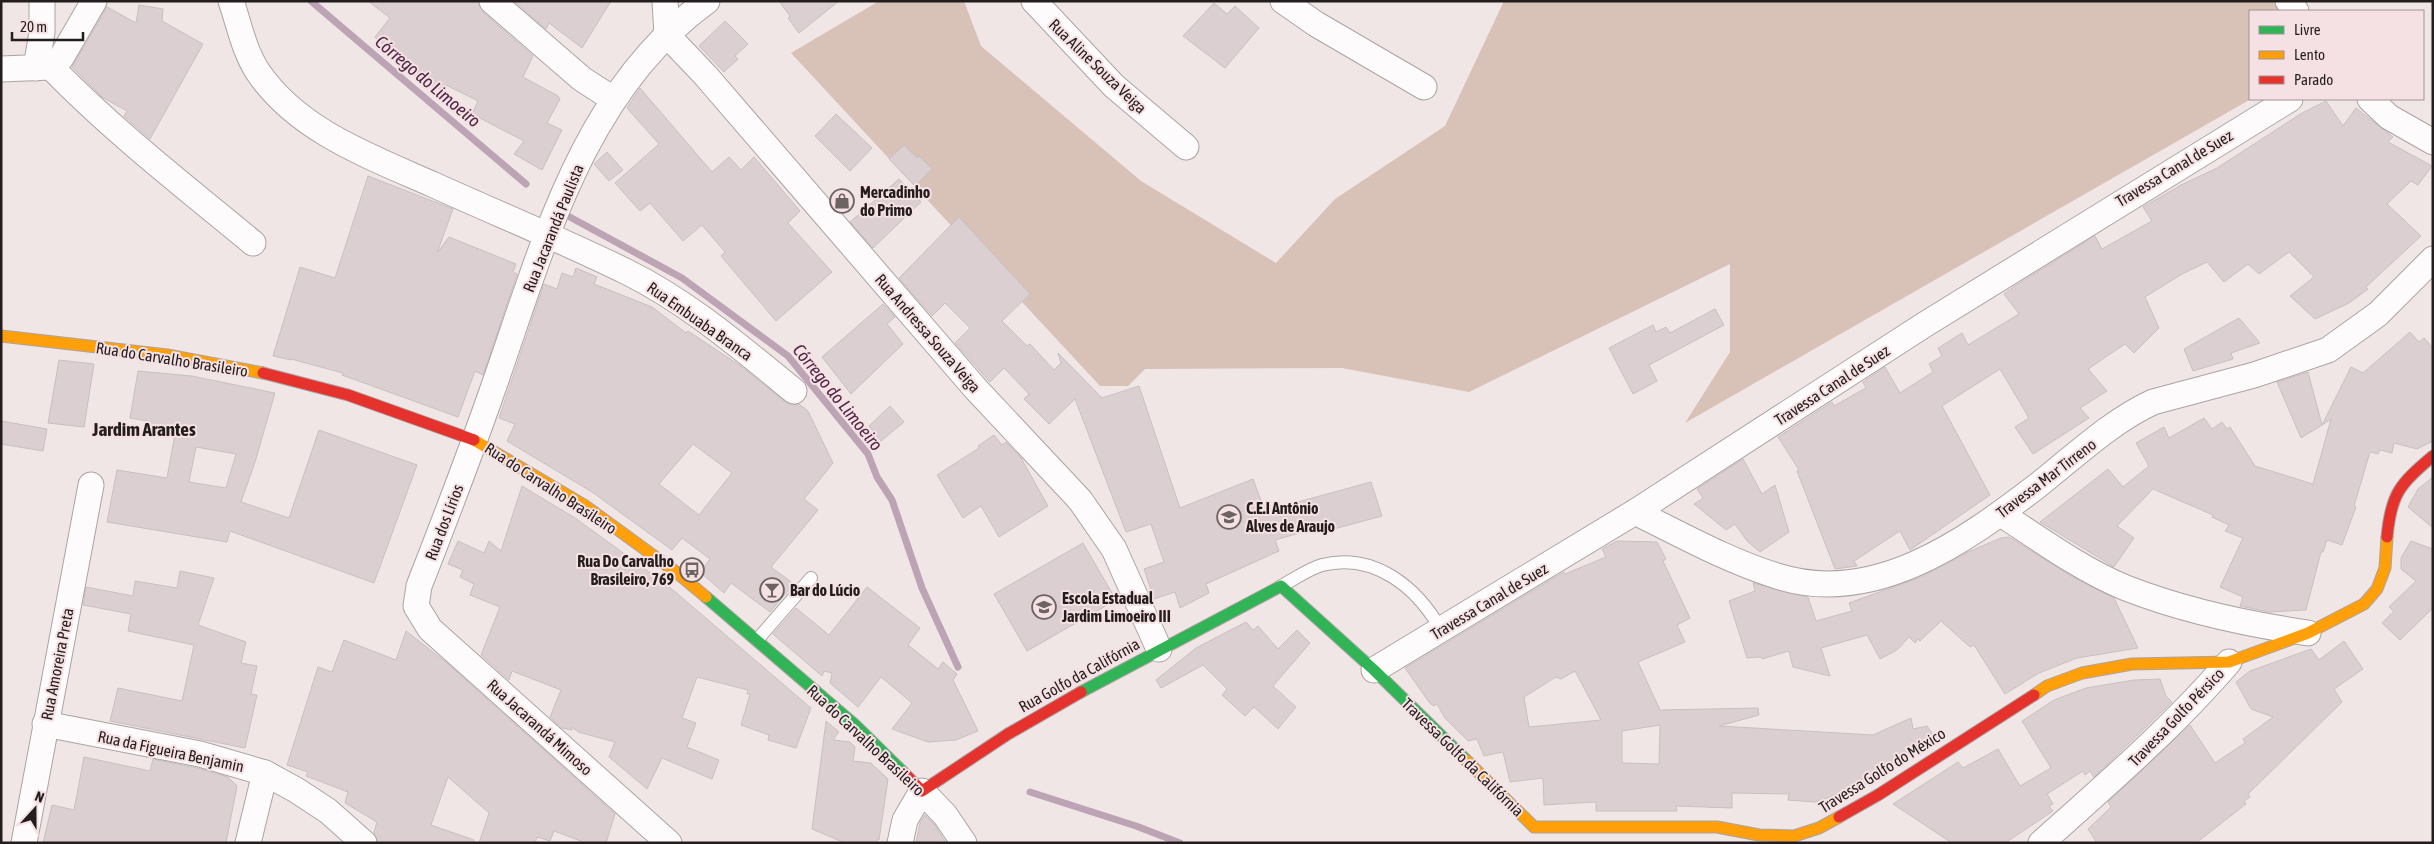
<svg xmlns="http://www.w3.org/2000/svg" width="2434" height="844" font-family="'Asap Condensed',sans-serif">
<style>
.forest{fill:#d8c1b7}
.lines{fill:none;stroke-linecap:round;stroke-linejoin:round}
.stream{stroke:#bca4b4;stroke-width:7}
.building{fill:#dccfd2;stroke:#c7c0c1;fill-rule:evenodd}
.lane-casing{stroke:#aca3a4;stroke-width:14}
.street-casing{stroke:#aca3a4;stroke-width:27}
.fast-casing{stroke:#aca3a4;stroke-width:13}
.slow-casing{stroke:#aca3a4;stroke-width:13}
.jam-casing{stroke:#aca3a4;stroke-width:13}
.lane{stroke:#fdfbfb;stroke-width:12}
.street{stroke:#fdfbfb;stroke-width:25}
.fast{stroke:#30b455;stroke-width:11}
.slow{stroke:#ff9f0a;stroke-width:11}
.jam{stroke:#e5322d;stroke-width:11}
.labels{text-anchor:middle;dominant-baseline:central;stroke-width:4;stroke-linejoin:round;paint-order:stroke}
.street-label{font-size:16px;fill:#241d1d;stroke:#f5e1e3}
.poi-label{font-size:16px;font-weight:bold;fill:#241d1d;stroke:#f5e1e3;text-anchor:start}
.water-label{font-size:18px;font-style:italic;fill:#4e2646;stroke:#f5e1e3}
.quarter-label{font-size:19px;font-weight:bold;fill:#241d1d;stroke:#f5e1e3}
</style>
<rect width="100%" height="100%" fill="#f1e6e6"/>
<path class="forest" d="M 879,1 L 964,1 L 981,46 L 1141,181 L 1276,263 L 1335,199 L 1445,126 L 1504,1 L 2276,1 L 2283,11 L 2250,11 L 2251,99 L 1685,423 L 1730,352 L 1730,264 L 1469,392 L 1342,368 L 1145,369 L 1128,386 L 1100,386 L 791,53 Z"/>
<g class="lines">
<g class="stream">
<path d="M 311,1 L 526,184"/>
<path d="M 568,216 L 682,278 L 788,356 L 868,454 L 877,477 L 892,500 L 922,588 L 958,667"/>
<path d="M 1030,792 L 1136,826 L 1180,843"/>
</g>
</g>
<g class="building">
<path d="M 368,1 L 478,1 L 483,12 L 533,56 L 523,77 L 558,96 L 560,99 L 547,123 L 562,130 L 542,170 L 514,154 L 524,141 L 472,114 L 478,101 L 446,85 L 443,91 L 399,67 L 403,60 L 375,37 L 390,18 Z"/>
<path d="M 514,1 L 611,1 L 582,48 L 549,23 L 546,29 Z"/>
<path d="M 779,1 L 839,1 L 799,33 L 788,18 L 790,16 Z"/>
<path d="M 1214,3 L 1227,14 L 1235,6 L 1259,28 L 1225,68 L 1183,36 Z"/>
<path d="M 139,5 L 163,9 L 162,21 L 203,44 L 150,139 L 124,116 L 127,111 L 102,97 L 72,67 L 107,7 L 136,23 Z"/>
<path d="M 725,21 L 748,44 L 735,56 L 738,59 L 724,72 L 699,46 Z"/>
<path d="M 640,88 L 712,172 L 729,157 L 741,170 L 754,157 L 800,211 L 788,223 L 832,272 L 776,321 L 721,256 L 725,252 L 702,225 L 683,241 L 650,203 L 640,211 L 615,183 L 659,144 L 627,108 Z"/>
<path d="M 2326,101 L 2343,126 L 2356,108 L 2393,137 L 2388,142 L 2432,166 L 2418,185 L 2411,181 L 2387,204 L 2421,236 L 2366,287 L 2368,289 L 2349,303 L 2315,319 L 2290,296 L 2314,277 L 2289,252 L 2259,274 L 2248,264 L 2224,282 L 2207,262 L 2182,274 L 2145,297 L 2159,328 L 2134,353 L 2125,344 L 2088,369 L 2107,391 L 2080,408 L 2089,418 L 2033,454 L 2015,427 L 2029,418 L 2000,369 L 1942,406 L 1990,495 L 1910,550 L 1900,531 L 1854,561 L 1857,566 L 1835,569 L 1797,471 L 1799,470 L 1778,437 L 1832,402 L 1834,406 L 1866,388 L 1863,382 L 1885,367 L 1900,393 L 1933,372 L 1929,364 L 1942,356 L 1938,348 L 1962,333 L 1968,345 L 2019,314 L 2004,294 L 2015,286 L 2095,236 L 2102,249 L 2152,221 L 2143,207 L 2181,185 L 2217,168 L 2302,113 Z"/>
<path d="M 836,114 L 872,148 L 850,171 L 815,136 Z"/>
<path d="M 904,145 L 917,158 L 919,156 L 932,169 L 915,186 L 889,159 Z"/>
<path d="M 607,152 L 623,170 L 609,181 L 594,164 Z"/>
<path d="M 368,176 L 453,209 L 437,253 L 449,237 L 516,264 L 513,272 L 517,274 L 483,375 L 475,371 L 458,417 L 342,375 L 343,373 L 291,359 L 291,360 L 273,356 L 300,267 L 335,278 Z"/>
<path d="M 899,179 L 921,202 L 873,248 L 850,222 Z"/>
<path d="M 959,217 L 1030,294 L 1002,321 L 1027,346 L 1030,344 L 1054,370 L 1061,363 L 1058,353 L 1102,398 L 1139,386 L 1180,508 L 1253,479 L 1265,511 L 1371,482 L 1382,516 L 1319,533 L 1317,528 L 1275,540 L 1279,551 L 1206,584 L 1209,593 L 1180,608 L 1175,592 L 1154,599 L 1144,569 L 1164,562 L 1151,524 L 1126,532 L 1075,399 L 1049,424 L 1024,399 L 1029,394 L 1004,368 L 990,382 L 955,343 L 970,328 L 945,303 L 932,316 L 899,278 Z"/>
<path d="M 576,268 L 597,277 L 594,284 L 652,307 L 686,333 L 688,331 L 742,367 L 785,402 L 792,405 L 799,404 L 808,411 L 833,463 L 804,499 L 818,510 L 771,567 L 794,584 L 770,612 L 731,583 L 724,593 L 700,572 L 710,559 L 682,538 L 672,550 L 592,492 L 507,441 L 515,424 L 499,418 L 544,284 L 557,289 L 562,273 L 573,277 ZM 693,444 L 732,473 L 699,515 L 659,484 Z"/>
<path d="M 883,304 L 895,317 L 887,324 L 903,344 L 851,394 L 822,357 Z"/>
<path d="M 1715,309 L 1724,325 L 1649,365 L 1657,381 L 1633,394 L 1609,348 L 1653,325 L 1656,332 L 1666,327 L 1670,333 Z"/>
<path d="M 2239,318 L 2260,343 L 2231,353 L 2233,359 L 2193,371 L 2184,349 Z"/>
<path d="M 2410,332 L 2419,342 L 2424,338 L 2433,348 L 2433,441 L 2417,449 L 2394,443 L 2392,453 L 2380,450 L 2378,454 L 2370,452 L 2354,506 L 2356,507 L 2342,545 L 2327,540 L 2323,552 L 2321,552 L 2306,610 L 2269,612 L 2240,606 L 2243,597 L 2220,587 L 2243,538 L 2225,531 L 2229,525 L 2212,517 L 2213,515 L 2153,489 L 2117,526 L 2134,538 L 2114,567 L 2040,522 L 2108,469 L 2123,487 L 2149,466 L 2136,443 L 2164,427 L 2169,438 L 2204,418 L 2212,429 L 2222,422 L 2227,429 L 2230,427 L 2255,466 L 2313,484 L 2331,419 L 2322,425 L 2351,367 L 2363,373 Z"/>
<path d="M 59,360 L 94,364 L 84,427 L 48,423 Z"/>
<path d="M 138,371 L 192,376 L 275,393 L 255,462 L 241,502 L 289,518 L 319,430 L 417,465 L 374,583 L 230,531 L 227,542 L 107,522 L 117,470 L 167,478 L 175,434 L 146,428 L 147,421 L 130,418 ZM 196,447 L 236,454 L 226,488 L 189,482 Z"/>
<path d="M 2308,372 L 2322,425 L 2301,438 L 2277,382 Z"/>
<path d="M 890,406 L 904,422 L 881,441 L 869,426 Z"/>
<path d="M 1,421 L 47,429 L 43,451 L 1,444 Z"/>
<path d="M 994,435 L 1002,445 L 1006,442 L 1021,458 L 1048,506 L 999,537 L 981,506 L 963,518 L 937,475 L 979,448 L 978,446 Z"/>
<path d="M 1743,459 L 1762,494 L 1775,485 L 1789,532 L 1760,552 L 1747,541 L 1735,524 L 1726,530 L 1694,504 L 1703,498 L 1697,489 Z"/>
<path d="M 2433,477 L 2433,528 L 2408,507 L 2418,489 Z"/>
<path d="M 522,486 L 575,518 L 666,584 L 811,708 L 796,748 L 768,740 L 769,735 L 741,725 L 750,694 L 747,694 L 748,690 L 697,677 L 682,718 L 696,723 L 687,747 L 719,760 L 712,779 L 662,758 L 647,789 L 609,757 L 615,742 L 578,732 L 572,727 L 572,730 L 562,728 L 550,717 L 561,690 L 512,671 L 509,680 L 481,655 L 500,607 L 470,595 L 474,584 L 460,577 L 463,570 L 448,564 L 458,541 L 484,553 L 489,541 L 501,551 Z"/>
<path d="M 2009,537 L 2071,576 L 2114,598 L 2138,648 L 2077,658 L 2039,673 L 2005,694 L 1974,645 L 1970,647 L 1941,621 L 1920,641 L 1918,639 L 1915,643 L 1909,637 L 1897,650 L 1880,659 L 1867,635 L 1821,648 L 1830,676 L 1793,667 L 1789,651 L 1762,659 L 1761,657 L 1747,658 L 1729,601 L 1755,591 L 1753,583 L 1808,597 L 1816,621 L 1852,611 L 1849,603 L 1921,577 L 1968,552 L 2001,538 Z"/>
<path d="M 1617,541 L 1657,542 L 1666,559 L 1663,561 L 1690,618 L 1677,625 L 1685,642 L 1638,662 L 1660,710 L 1758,708 L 1759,715 L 1719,726 L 1873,735 L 1911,718 L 1913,729 L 1927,726 L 1936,739 L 1864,785 L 1815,802 L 1788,800 L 1789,794 L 1732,793 L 1732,808 L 1676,806 L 1677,811 L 1596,811 L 1596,802 L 1544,805 L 1543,778 L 1510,782 L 1503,752 L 1484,756 L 1477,739 L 1468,741 L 1445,718 L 1437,704 L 1433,706 L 1429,702 L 1405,668 L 1564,572 L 1565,574 L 1606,557 L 1602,549 ZM 1575,671 L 1601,720 L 1529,727 L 1524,697 L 1556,677 L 1561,679 ZM 1660,725 L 1659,764 L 1622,763 L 1622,731 Z"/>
<path d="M 2411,541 L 2433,549 L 2433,608 L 2400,640 L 2382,623 L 2394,611 L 2389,607 L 2416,581 L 2401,569 L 2401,558 Z"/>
<path d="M 1083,543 L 1116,600 L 1027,651 L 994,594 Z"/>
<path d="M 180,571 L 214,578 L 198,625 L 246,642 L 241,663 L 257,666 L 251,694 L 257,695 L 245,748 L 110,721 L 118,688 L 182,701 L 194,645 L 128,631 L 131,614 L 83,605 L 86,587 L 133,596 L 135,581 L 177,588 Z"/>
<path d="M 867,587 L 920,628 L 908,645 L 938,669 L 943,662 L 957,674 L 953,680 L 978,731 L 956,740 L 928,742 L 892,729 L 912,703 L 881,677 L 858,707 L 830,683 L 832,673 L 824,671 L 822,676 L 773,634 L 796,608 L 829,635 Z"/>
<path d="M 1246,622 L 1253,630 L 1258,626 L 1278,649 L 1297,630 L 1310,643 L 1273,686 L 1296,707 L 1278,729 L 1254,707 L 1245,716 L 1222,695 L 1227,689 L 1203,665 L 1161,688 L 1156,680 L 1196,648 Z"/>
<path d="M 406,631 L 447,663 L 615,814 L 606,843 L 586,843 L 554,831 L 550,841 L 537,837 L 535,843 L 479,843 L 489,813 L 448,777 L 431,825 L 474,840 L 473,843 L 378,843 L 374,832 L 377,822 L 345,803 L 348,792 L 306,776 L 308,772 L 287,765 L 318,667 L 332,672 L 344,640 L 396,660 Z"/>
<path d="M 2344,641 L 2363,669 L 2334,689 L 2342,702 L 2248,794 L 2250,797 L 2244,801 L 2246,804 L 2196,843 L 2097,843 L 2088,829 L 2111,807 L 2108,802 L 2190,725 L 2215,763 L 2245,743 L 2243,739 L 2273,717 L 2251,709 L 2236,682 L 2250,671 L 2311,649 L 2319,660 Z"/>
<path d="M 2160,679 L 2166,696 L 2172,702 L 2094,777 L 2090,771 L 2085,775 L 2083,771 L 2047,794 L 2053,804 L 2049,806 L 2053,811 L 2005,843 L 1952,843 L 1893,804 L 1958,762 L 1963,768 L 1998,749 L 2020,786 L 2051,768 L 2022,721 L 2054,700 L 2086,688 L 2134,680 Z"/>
<path d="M 826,721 L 839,732 L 833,740 L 850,742 L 855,747 L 853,761 L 871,763 L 888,779 L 879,840 L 877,839 L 877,843 L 845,843 L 812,829 Z"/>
<path d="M 84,757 L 150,771 L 153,759 L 197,768 L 228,777 L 237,786 L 226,843 L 43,843 L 52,805 L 74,810 Z"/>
<path d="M 925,815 L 934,824 L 946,843 L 916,843 L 920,823 Z"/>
</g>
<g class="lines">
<g class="lane-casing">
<g id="lane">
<path d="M 1281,586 C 1293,580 1308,569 1322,565 C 1374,552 1417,587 1441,630"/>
<path d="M 757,640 L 811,578"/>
</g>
</g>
<g class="street-casing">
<g id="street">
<path d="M 231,1 C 239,24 244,51 258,72 C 298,131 371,157 434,185 C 498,214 564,241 627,272 C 688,302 741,348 794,391"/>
<path d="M 492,1 L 582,79 L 613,99"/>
<path d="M 665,1 L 667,35"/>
<path d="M 1034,1 L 1114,86 L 1186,147"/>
<path d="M 1283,1 L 1316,24 L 1424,87"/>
<path d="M 2288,1 L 2296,11"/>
<path d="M 667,35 L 706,76 L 975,388 L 1080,500 L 1114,549 L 1159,649"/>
<path d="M 51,67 C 113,131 184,186 253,243"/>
<path d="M 36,68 L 42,32 L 42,1"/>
<path d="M 1,69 L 51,67 L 61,58 L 94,1"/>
<path d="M 2370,99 L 2389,117 L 2433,142"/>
<path d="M 1635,512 C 1682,535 1728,561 1777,576 C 1873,607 1964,542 2037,486 C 2074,457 2110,422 2153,402 L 2254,375 L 2328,350 L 2378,314 L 2433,259"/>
<path d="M 2001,514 C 2041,540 2082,570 2126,588 C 2185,611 2246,624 2308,633"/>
<path d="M 1374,670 L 1635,512 L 1924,325 L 2290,99"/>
<path d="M 45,724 L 200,754 L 265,773 L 296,790 L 328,811 L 364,843"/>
<path d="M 24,843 L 91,485"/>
<path d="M 248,843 L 265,773"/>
<path d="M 669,843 L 430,629 L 416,606 L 419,586 C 446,517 473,447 497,377 C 544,242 585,89 707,1"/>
<path d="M 900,843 L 905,820 L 922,791 L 945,815 L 964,843"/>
<path d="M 2041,843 C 2106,785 2172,728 2229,662"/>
</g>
</g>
<g class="fast-casing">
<g id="fast">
<path d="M 706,597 L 855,725 L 904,773"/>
<path d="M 1081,692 L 1281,586 L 1374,670 L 1466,760"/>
</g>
</g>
<g class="slow-casing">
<g id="slow">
<path d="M 1,336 L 167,355 L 263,373"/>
<path d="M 474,440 L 584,505 L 676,572 L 706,597"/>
<path d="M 2034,695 L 2047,686 L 2082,673 L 2132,664 L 2229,662 L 2308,633 L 2364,604 L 2377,589 L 2385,568 L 2387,537"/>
<path d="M 1466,760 L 1534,827 L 1717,827 L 1759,835 L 1794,836 L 1819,828 L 1839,817"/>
</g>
</g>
<g class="jam-casing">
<g id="jam">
<path d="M 263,373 L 348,395 L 474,440"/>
<path d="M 2387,537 C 2391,493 2400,484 2433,456"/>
<path d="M 904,773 L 922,791 L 1008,734 L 1081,692"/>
<path d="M 1839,817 L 1878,795 L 2034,695"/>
</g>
</g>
<use href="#lane" class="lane"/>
<use href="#street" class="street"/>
<use href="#fast" class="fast"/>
<use href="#slow" class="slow"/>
<use href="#jam" class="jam"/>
</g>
<defs>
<g id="shop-ring" transform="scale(1.25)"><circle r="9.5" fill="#f5e1e3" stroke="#6c6363" stroke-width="1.5"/><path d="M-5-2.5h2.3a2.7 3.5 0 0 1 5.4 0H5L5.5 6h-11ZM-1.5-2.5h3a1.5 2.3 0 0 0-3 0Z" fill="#6c6363"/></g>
<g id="school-ring" transform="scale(1.25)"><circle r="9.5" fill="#f5e1e3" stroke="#6c6363" stroke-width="1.5"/><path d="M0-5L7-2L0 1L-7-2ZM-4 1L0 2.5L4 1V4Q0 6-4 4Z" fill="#6c6363"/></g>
<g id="bus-ring" transform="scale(1.25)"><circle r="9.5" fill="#f5e1e3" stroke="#6c6363" stroke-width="1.5"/><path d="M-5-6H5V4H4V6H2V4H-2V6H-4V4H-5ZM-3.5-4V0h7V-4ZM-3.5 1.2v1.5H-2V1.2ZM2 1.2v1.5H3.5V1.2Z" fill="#6c6363"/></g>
<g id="bar-ring" transform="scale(1.25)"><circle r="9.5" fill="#f5e1e3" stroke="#6c6363" stroke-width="1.5"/><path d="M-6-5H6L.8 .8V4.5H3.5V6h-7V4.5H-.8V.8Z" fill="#6c6363"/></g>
</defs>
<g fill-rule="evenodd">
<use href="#shop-ring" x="842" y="201"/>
<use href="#school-ring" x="1229" y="517"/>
<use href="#bus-ring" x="692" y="570"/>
<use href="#bar-ring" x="772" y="590"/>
<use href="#school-ring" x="1044" y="607"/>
</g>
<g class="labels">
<g class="street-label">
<text transform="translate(1098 66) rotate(44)">Rua Aline Souza Veiga</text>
<text transform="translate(2174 168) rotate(-31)">Travessa Canal de Suez</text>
<text transform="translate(553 228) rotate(-68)">Rua Jacarandá Paulista</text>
<text transform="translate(700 321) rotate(35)">Rua Embuaba Branca</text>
<text transform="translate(928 333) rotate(49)">Rua Andressa Souza Veiga</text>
<text transform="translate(172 359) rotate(9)">Rua do Carvalho Brasileiro</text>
<text transform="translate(1832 385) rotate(-33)">Travessa Canal de Suez</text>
<text transform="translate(2046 478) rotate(-37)">Travessa Mar Tirreno</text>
<text transform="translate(551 488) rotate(33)">Rua do Carvalho Brasileiro</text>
<text transform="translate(444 522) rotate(-69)">Rua dos Lírios</text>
<text transform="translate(1489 601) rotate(-31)">Travessa Canal de Suez</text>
<text transform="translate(57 664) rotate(-79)">Rua Amoreira Preta</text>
<text transform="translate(1079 675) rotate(-29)">Rua Golfo da Califórnia</text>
<text transform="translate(2176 717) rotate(-46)">Travessa Golfo Pérsico</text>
<text transform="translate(540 727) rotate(42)">Rua Jacarandá Mimoso</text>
<text transform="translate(866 740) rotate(43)">Rua do Carvalho Brasileiro</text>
<text transform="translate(171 751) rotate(12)">Rua da Figueira Benjamin</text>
<text transform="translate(1463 757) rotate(44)">Travessa Golfo da Califórnia</text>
<text transform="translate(1882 770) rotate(-32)">Travessa Golfo do México</text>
</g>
<g class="poi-label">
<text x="860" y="192">Mercadinho<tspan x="860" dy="18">do Primo</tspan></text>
<text x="1246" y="508">C.E.I Antônio<tspan x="1246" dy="18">Alves de Araujo</tspan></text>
<text x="674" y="561" text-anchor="end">Rua Do Carvalho<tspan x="674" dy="18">Brasileiro, 769</tspan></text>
<text x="790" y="590">Bar do Lúcio</text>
<text x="1062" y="598">Escola Estadual<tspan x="1062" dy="18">Jardim Limoeiro III</tspan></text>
</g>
<g class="water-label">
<text transform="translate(428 81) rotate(40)">Córrego do Limoeiro</text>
<text transform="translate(838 397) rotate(51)">Córrego do Limoeiro</text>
</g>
<g class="quarter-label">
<text x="144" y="429">Jardim Arantes</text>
</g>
</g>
<rect width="2434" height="844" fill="none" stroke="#241d1d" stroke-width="5"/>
<rect x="2249" y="10" width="175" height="90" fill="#f5e1e3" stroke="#a19394"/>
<rect x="2259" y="26" width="25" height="8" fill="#30b455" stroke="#a19394"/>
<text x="2294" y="35" font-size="15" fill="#241d1d">Livre</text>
<rect x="2259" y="51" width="25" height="8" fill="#ff9f0a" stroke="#a19394"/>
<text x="2294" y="60" font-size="15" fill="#241d1d">Lento</text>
<rect x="2259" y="76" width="25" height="8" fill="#e5322d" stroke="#a19394"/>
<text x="2294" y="85" font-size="15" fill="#241d1d">Parado</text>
<g transform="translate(35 809) rotate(21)" stroke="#f5e1e3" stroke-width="4" paint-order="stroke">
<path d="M0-4L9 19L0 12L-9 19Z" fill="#241d1d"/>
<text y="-8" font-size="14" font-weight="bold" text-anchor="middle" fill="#241d1d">N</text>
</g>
<path d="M12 32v8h71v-8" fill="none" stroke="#241d1d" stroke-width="2.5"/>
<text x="20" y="32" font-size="15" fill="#241d1d" stroke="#f5e1e3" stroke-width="4" paint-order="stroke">20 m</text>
</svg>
